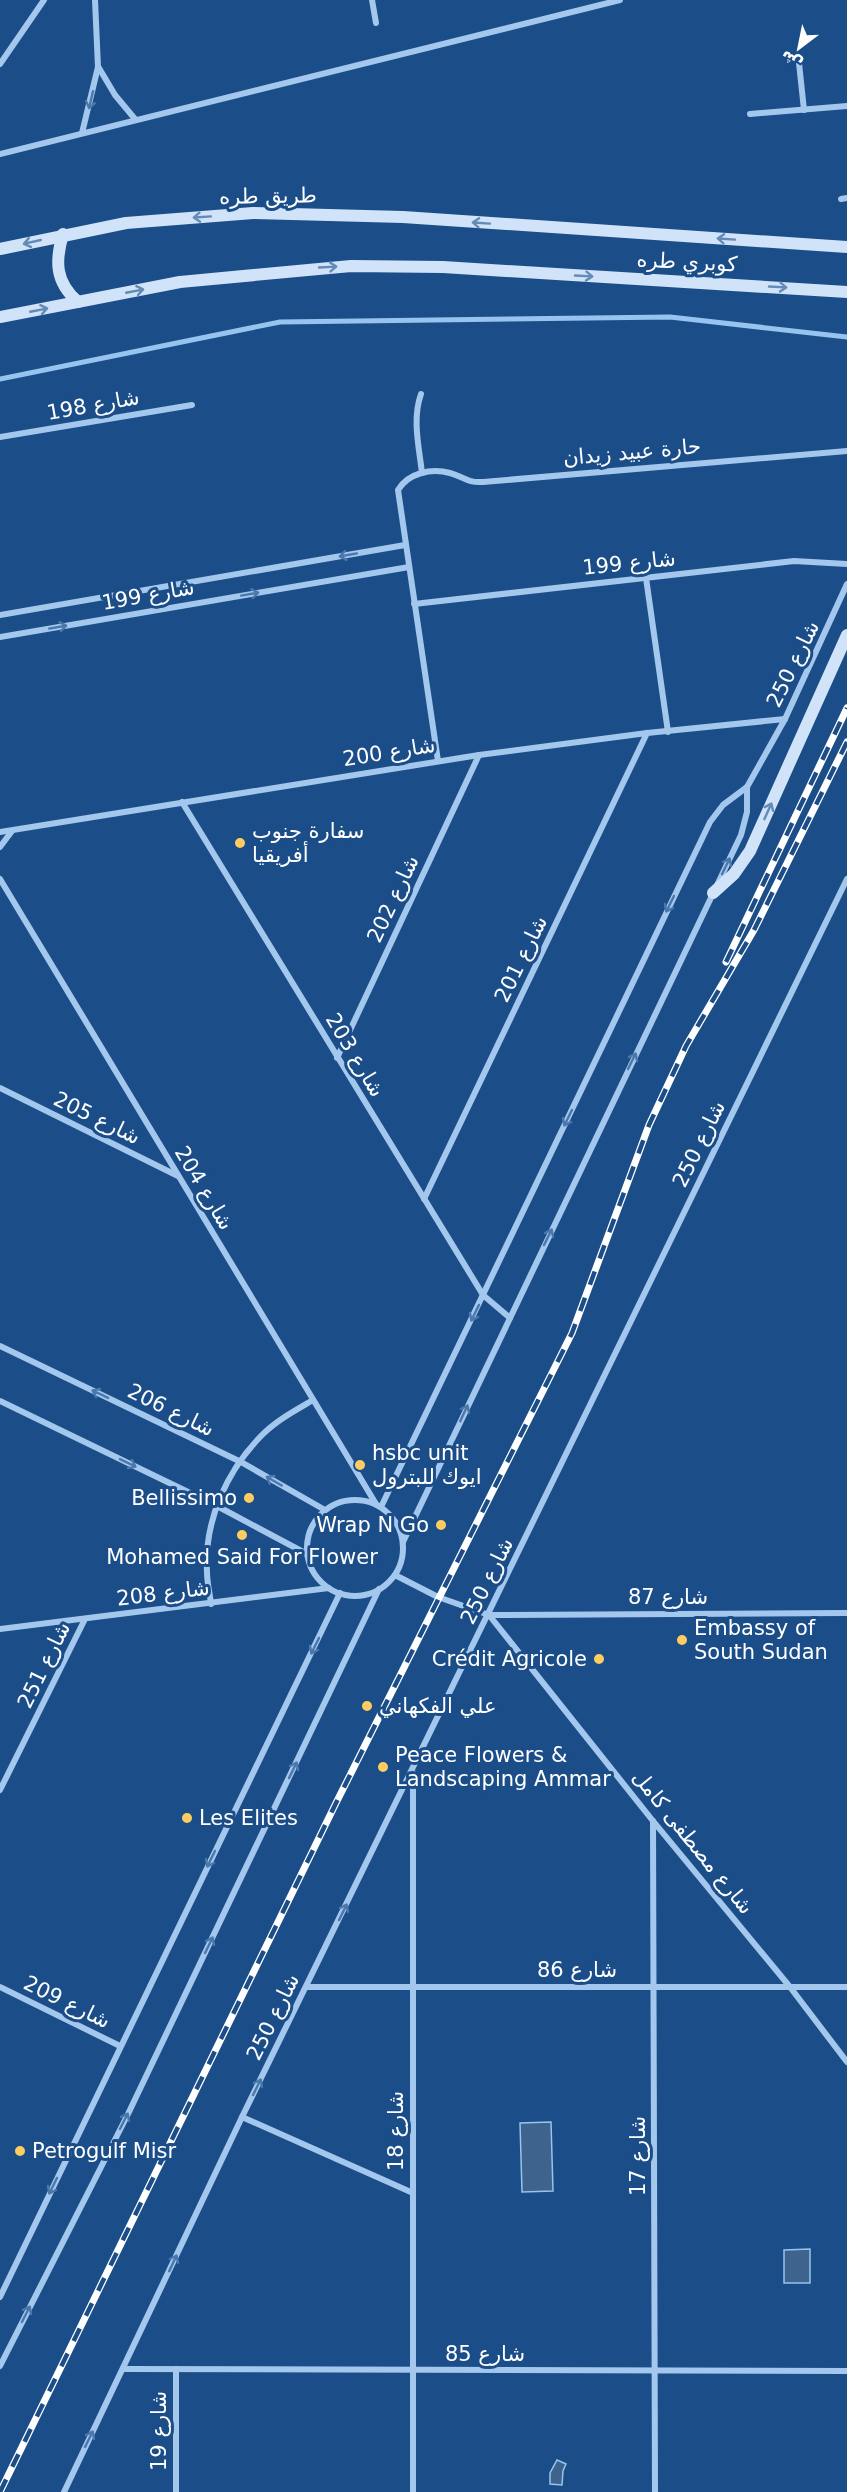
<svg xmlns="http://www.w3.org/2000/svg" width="847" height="2492" font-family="'DejaVu Sans','Noto Naskh Arabic',sans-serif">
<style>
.water{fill:#3e648e;stroke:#97c3ef;stroke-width:1.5}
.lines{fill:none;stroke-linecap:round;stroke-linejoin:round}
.stream{stroke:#97c3ef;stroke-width:5}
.minor{stroke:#a4c7ed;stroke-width:6}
.secondary{stroke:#d1e3f9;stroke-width:12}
.rail-casing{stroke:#fff;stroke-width:7}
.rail{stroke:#1b4e89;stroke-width:4.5;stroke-dasharray:14;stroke-linecap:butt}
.oneway{stroke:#4b78ac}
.oneway2{stroke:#648ab6}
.poi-dot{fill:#fecc61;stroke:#1b4e89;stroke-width:2}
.labels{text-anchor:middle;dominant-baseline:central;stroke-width:6;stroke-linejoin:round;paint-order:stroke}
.street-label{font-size:21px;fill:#fff;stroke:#1b4e89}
.poi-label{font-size:21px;fill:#fff;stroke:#1b4e89;text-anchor:start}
</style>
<rect width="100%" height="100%" fill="#1b4e89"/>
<g class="water">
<path d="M 551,2122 L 553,2191 L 522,2192 L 520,2123 Z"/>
<path d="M 810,2249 L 810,2283 L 784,2283 L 784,2250 Z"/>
<path d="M 557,2460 L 566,2464 L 563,2471 L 562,2485 L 550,2484 L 550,2473 Z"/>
</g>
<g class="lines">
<path class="stream" d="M 0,379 L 280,322 L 670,317 L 847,337"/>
<g class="minor">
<path d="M 372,0 L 376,23"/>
<path d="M 799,63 L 804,110"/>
<path d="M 0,64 L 44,0"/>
<path d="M 99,68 L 115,95 L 135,119"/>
<path d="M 750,114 L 847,106"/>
<path d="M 82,133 L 98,67 L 95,0"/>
<path d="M 0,154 L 620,0"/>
<path d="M 841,199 L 847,198"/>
<path d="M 421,394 C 412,419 419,447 422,473"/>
<path d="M 0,437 L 192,405"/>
<path d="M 646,578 L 668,732"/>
<path d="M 414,604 L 794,561 L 847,564"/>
<path d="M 0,615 L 405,545"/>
<path d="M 0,637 L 409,567"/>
<path d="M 438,761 L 398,490 C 408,473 431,468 450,473 C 464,477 467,483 483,482 L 847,451"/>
<path d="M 182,802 L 483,1295 L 510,1318"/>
<path d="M 0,832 L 479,755 L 647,733 L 785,719"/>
<path d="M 0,847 L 12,831"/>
<path d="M 0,879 L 376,1504"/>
<path d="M 337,1058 L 479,755"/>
<path d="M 0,1088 L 178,1176"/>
<path d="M 424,1199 L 647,733"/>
<path d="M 0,1346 L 241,1462 L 325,1510"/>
<path d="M 0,1401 L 217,1506 L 307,1554"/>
<circle cx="355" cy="1548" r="48"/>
<path d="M 381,1507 L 710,822 L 723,805 L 747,787 L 785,719 L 847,584"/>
<path d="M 403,1542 L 741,835 L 747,812 L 747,787"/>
<path d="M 395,1575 L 438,1597 L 489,1615 L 847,1613"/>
<path d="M 211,1604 C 210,1594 207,1583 207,1572 C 204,1520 227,1470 263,1434 C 277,1420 296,1410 313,1400"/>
<path d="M 489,1615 L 653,1821 L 790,1987 L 847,2062"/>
<path d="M 0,1629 L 329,1588"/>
<path d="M 0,1790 L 85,1619"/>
<path d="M 653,1821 L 655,2492"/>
<path d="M 0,1987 L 120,2046"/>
<path d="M 307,1987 L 847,1987"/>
<path d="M 242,2117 L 413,2193"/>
<path d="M 0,2297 L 340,1593"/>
<path d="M 0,2366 L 128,2114 L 379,1589"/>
<path d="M 123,2369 L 847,2371"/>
<path d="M 176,2369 L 176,2492"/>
<path d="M 64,2492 L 242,2117 L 847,879"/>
<path d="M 413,2492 L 413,1773"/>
</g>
<g class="secondary">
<path d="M 63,234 C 55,261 55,282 78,302"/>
<path d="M 0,249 L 126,223 L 253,213 L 403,217 L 847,247"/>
<path d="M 0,317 L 180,282 L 351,266 L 443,267 L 847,292"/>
<path d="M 713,893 L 734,874 L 750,851 L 847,635"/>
</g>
<g class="rail-casing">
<g id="rail">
<path d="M 726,962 L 847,708"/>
<path d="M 0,2492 L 336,1803 L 572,1333 L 649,1125 L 686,1046 L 754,930 L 847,742"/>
</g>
</g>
<use href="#rail" class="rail"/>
</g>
<defs><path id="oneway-shaft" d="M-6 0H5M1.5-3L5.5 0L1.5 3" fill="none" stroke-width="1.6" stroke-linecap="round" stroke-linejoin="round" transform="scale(1.5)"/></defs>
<g class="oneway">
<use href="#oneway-shaft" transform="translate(91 100) rotate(103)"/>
<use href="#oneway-shaft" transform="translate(348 555) rotate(170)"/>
<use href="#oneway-shaft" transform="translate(250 594) rotate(-10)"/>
<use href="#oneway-shaft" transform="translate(58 627) rotate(-10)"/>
<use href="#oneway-shaft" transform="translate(726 866) rotate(-64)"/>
<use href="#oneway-shaft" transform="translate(670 904) rotate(116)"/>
<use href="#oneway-shaft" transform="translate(632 1061) rotate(-64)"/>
<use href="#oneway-shaft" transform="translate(568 1118) rotate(116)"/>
<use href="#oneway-shaft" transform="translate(548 1237) rotate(-64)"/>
<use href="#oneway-shaft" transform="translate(475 1313) rotate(116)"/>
<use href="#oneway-shaft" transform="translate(100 1394) rotate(-154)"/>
<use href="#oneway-shaft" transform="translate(464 1413) rotate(-65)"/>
<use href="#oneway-shaft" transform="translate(128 1463) rotate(26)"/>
<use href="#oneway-shaft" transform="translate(274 1481) rotate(-150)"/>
<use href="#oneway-shaft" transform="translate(315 1646) rotate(116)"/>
<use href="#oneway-shaft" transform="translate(293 1770) rotate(-64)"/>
<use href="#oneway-shaft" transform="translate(211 1859) rotate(116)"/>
<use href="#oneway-shaft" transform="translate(343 1912) rotate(-64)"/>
<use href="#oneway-shaft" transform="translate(209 1945) rotate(-64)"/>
<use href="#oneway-shaft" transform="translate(257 2087) rotate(-64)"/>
<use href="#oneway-shaft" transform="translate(124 2121) rotate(-63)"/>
<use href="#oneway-shaft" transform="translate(53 2186) rotate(116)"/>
<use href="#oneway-shaft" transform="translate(173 2263) rotate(-65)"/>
<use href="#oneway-shaft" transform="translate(26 2314) rotate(-63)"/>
<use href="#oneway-shaft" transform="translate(89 2439) rotate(-64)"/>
</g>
<g class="oneway2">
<use href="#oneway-shaft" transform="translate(202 217) rotate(176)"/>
<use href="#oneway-shaft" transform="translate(481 223) rotate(-176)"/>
<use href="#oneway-shaft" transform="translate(726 239) rotate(-176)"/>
<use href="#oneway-shaft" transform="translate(32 242) rotate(167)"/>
<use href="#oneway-shaft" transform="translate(328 267) rotate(-3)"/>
<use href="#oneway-shaft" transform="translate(584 276) rotate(3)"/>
<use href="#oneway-shaft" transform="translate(778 287) rotate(3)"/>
<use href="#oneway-shaft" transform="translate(135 291) rotate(-11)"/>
<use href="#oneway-shaft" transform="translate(39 310) rotate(-11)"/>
<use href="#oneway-shaft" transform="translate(768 811) rotate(-66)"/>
</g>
<g class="poi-dot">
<circle cx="240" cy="843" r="6"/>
<circle cx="360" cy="1465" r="6"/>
<circle cx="249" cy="1498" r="6"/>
<circle cx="441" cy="1525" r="6"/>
<circle cx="242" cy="1535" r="6"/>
<circle cx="682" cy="1640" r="6"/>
<circle cx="599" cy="1659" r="6"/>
<circle cx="367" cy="1706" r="6"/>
<circle cx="383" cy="1767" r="6"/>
<circle cx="187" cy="1818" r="6"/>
<circle cx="20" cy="2151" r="6"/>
</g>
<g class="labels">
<g class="street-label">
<text transform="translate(268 196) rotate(-1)">طريق طره</text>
<text transform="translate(687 262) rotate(3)">كوبري طره</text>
<text transform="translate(93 405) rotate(-10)">شارع 198</text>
<text transform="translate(632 452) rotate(-5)">حارة عبيد زيدان</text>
<text transform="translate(629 563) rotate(-6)">شارع 199</text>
<text transform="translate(148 595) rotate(-10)">شارع 199</text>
<text transform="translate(793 664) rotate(-64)">شارع 250</text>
<text transform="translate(389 752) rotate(-9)">شارع 200</text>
<text transform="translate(393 899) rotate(-65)">شارع 202</text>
<text transform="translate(521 959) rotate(-64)">شارع 201</text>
<text transform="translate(355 1055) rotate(59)">شارع 203</text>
<text transform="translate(97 1118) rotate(26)">شارع 205</text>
<text transform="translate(699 1144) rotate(-64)">شارع 250</text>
<text transform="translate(204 1188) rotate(59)">شارع 204</text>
<text transform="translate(171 1410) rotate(26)">شارع 206</text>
<text transform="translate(487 1581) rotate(-64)">شارع 250</text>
<text transform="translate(163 1593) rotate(-7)">شارع 208</text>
<text x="668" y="1597">شارع 87</text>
<text transform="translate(44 1665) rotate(-64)">شارع 251</text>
<text transform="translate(693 1842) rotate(51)">شارع مصطفى كامل</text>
<text x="577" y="1970">شارع 86</text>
<text transform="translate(67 2002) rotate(26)">شارع 209</text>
<text transform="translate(273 2017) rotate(-64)">شارع 250</text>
<text transform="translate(396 2131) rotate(-90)">شارع 18</text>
<text transform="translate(638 2156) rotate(-90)">شارع 17</text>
<text x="485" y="2354">شارع 85</text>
<text transform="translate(159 2431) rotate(-90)">شارع 19</text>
</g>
<g class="poi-label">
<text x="252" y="831">سفارة جنوب<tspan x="252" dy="24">أفريقيا</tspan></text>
<text x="372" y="1453">hsbc unit<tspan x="372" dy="24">ايوك للبترول</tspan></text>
<text x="237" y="1498" text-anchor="end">Bellissimo</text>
<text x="429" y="1525" text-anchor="end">Wrap N Go</text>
<text x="242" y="1557" text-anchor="middle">Mohamed Said For Flower</text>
<text x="694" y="1628">Embassy of<tspan x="694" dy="24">South Sudan</tspan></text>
<text x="587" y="1659" text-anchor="end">Crédit Agricole</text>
<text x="379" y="1706">علي الفكهاني</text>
<text x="395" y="1755">Peace Flowers &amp;<tspan x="395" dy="24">Landscaping Ammar</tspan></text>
<text x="199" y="1818">Les Elites</text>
<text x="32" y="2151">Petrogulf Misr</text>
</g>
</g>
<g transform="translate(799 48) rotate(212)" stroke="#1b4e89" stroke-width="4.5" paint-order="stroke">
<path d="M0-4.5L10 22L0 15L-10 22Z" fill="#ffffff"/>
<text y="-9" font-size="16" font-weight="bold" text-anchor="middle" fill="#ffffff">ش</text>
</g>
</svg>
